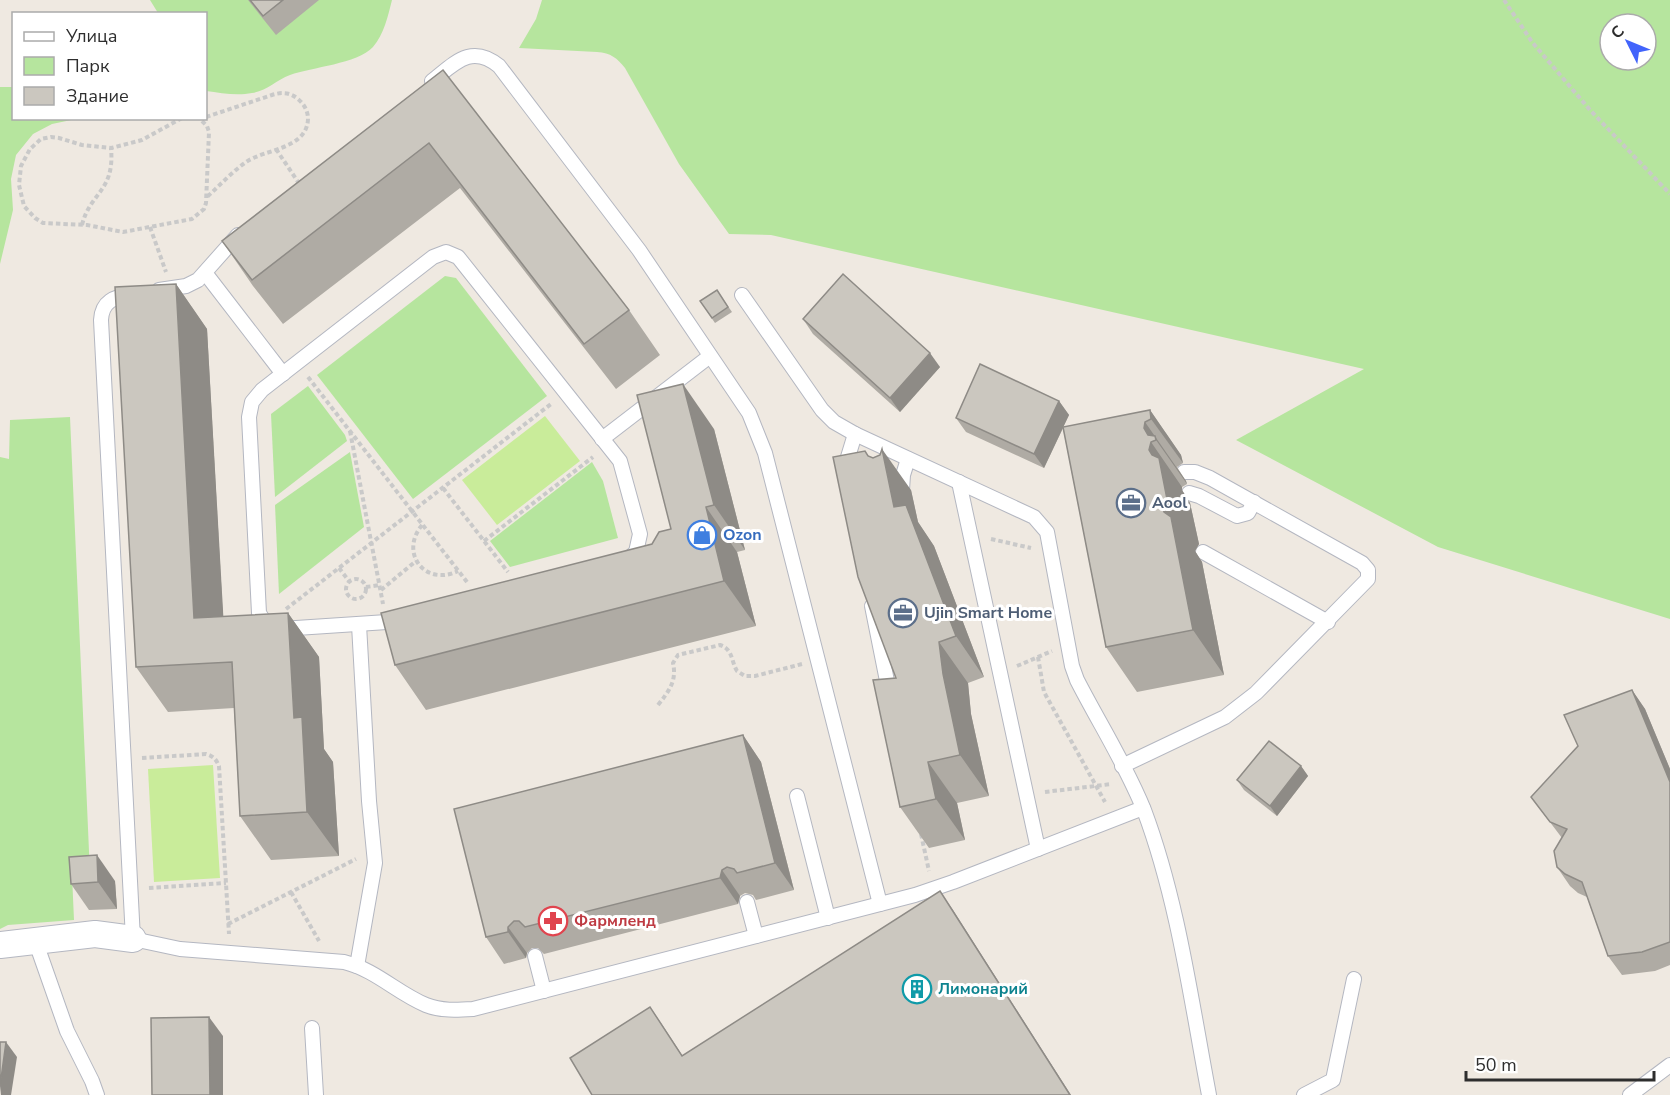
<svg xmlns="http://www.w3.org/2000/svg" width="1670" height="1095" font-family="'Nunito Sans',sans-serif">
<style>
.green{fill:#b6e59e;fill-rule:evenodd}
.pitch{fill:#c9ec9a}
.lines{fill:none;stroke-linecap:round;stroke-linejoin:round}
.lane-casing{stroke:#b4b7c1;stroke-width:16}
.street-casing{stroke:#b4b7c1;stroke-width:28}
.path{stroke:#c9c9c9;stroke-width:4;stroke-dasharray:4.5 3;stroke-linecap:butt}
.lane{stroke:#fff;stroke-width:14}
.street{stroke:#fff;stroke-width:26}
.wall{fill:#afaba4}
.shaded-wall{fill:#8e8b86}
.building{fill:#cbc7bf;stroke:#8e8b86;stroke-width:1.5}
.labels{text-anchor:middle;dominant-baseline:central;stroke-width:6;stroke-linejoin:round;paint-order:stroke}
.service-label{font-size:16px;font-weight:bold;fill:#4e5e75;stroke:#fff;text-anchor:start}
.shop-label{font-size:16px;font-weight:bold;fill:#366cbe;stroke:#fff;text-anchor:start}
.health-label{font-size:16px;font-weight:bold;fill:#be3a42;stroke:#fff;text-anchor:start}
.culture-label{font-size:16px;font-weight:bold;fill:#0d838f;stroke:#fff;text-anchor:start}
</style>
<rect width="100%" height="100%" fill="#efe9e1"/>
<g class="green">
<path d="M 150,0 L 392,0 C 388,16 384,34 373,47 C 357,64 312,67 290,75 C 276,80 267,91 252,93 C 237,96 221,93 206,91 L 206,14 L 158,13 Z"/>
<path d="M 542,0 L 1670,0 L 1670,619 L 1438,547 L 1236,440 L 1364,369 L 771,235 L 729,234 L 679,164 L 625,68 C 617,58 611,53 597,52 L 519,48 L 536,19 ZM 1610,24 L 1646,24 L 1646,60 L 1610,60 Z"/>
<path d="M 0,87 L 13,87 L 14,118 L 76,119 L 52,124 L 33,134 L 16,155 L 11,179 L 13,210 L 0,264 Z"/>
<path d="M 445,276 L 456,278 L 547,396 L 413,499 L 317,375 Z"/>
<path d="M 308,386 L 345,435 L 347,441 L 275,497 L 271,414 Z"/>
<path d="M 70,417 L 90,874 L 72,875 L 74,920 L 8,925 L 0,929 L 0,457 L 9,459 L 10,420 Z"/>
<path d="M 350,452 L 364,527 L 279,594 L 275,505 Z"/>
<path d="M 592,462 L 603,481 L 618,538 L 510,567 L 490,541 Z"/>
</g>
<g class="pitch">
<path d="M 545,416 L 580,461 L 497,525 L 462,480 Z"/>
<path d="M 213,765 L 220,878 L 154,882 L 148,769 Z"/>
</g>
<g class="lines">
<g class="lane-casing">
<g id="lane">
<path d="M 432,81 C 454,64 471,43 499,66 L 639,250 L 749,413 L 765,453 L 880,904"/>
<path d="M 446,252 L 458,257 L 620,461 L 640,534 L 636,552 L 626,561 L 387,622 L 281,629 C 270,627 264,623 259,613 L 249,417 L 252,402 L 262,390 L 433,257 Z"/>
<path d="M 206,274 L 283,374"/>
<path d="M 159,290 L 186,286 L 198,280 L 238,235"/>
<path d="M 132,294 C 114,297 102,301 101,320 L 133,939 L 180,949 L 344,962 C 376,970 397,993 426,1005 C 441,1011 457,1010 473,1009 L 915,895 L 953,882 L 1143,808"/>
<path d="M 742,295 L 822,410 L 834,422 L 855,434 L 1034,517 L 1047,532 L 1072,666 L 1077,680 C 1099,723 1126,765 1144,810 C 1178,901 1191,1000 1209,1095"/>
<path d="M 602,439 L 710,356"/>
<path d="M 847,472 L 848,457 L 855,434"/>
<path d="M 959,482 L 1038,849"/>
<path d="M 902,490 L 903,475 L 908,459"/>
<path d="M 1189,493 L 1199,496 L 1237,516 L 1248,513 L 1254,502"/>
<path d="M 1203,552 L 1328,622"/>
<path d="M 872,606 L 890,696"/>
<path d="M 1122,766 L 1225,717 L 1256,693 L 1368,579 L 1368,570 L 1362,563 L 1210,478 L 1195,472 L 1184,472"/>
<path d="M 797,796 L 828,918"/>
<path d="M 747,902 L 756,936"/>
<path d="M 35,940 L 67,1031 L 92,1081 L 97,1095"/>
<path d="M 535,956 L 544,991"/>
<path d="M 357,966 L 375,863 L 369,801 L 359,625"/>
<path d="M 312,1028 L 316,1095"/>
<path d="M 1304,1095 L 1333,1080 L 1354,979"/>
<path d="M 1630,1095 L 1670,1065"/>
</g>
</g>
<g class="street-casing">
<path id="street" d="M 0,945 L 95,934 L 133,939"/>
</g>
<g class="path">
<path d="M 1504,0 L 1532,42 L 1590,110 L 1670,194"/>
<path d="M 206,117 L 272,95 C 281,92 290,92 298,99 C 304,104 308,111 308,119 C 307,149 265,149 246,162 C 232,172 220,185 207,197"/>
<path d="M 182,118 L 142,140 L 111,148 L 82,145 L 59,138 L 51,137 L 41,139 L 30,149 L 21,166 L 19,185 L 24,206 L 35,218 L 43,223 L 87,225 L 123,232 L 192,219 L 204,209 L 206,203 L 209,132 L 207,126 L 199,118"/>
<path d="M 276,149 L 300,185"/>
<path d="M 82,225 C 90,192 115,192 111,148"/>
<path d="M 150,227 L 166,272"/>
<path d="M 308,377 L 467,582"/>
<path d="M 350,431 L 383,604"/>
<path d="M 443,488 L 508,572"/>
<path d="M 422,525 C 399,553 425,587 458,571"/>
<path d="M 991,539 L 1031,548"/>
<path d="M 484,541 L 593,457"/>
<path d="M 339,568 L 349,581"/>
<circle cx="356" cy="589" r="10"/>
<path d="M 366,587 L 380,585"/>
<path d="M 381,590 L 416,561"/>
<path d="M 286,609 L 551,404"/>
<path d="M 1038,657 L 1044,692 L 1105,802"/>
<path d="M 1017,666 L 1052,651"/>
<path d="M 658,705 C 669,691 677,681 673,663 L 678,655 L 720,645 C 733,649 731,661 737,671 L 745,676 L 755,676 L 802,664"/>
<path d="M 142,758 L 206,754 C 213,756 216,759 219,766 L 229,934"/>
<path d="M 1045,792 L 1112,784"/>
<path d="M 921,834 L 929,871"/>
<path d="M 149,888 L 226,883"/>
<path d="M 291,892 L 319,941"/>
<path d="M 228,924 L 356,859"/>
</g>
<use href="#lane" class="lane"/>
<use href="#street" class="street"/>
</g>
<g class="wall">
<path d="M 248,0 L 319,0 L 276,35 Z"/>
<path d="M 443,70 L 629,310 L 660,355 L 616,389 L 460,188 L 283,324 L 253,286 L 222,241 Z"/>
<path d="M 176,284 L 207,329 L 223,617 L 288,613 L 319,657 L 324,749 L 333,762 L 339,856 L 271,860 L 240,816 L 234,708 L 168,712 L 136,667 Z"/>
<path d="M 717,290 L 732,312 L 715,323 L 700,301 Z"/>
<path d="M 803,319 L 940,367 L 900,412 L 813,334 Z"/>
<path d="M 1059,401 L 1069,415 L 1063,427 L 1150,410 L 1181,455 L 1183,463 L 1177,467 L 1186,481 L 1187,484 L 1182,487 L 1182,490 L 1190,503 L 1199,544 L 1195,551 L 1202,562 L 1224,675 L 1137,692 L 1106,647 L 1063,428 L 1044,468 L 966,432 L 956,418 Z"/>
<path d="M 714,429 L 745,550 L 737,552 L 756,626 L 426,710 L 395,665 L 652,544 L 671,529 Z"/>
<path d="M 911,490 L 918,522 L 934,546 L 984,677 L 968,683 L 971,714 L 989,796 L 957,803 L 965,840 L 929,848 L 900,807 L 896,678 Z"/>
<path d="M 1632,690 L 1645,709 L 1670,769 L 1670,965 L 1655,971 L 1622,975 L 1608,956 L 1587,897 L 1578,893 L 1570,886 L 1557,867 L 1562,838 L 1531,797 Z"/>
<path d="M 743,735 L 761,762 L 794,890 L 756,900 L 753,895 L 745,893 L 740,896 L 738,904 L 544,954 L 538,948 L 532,948 L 527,953 L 526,958 L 504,964 L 486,937 Z"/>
<path d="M 1301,766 L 1308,776 L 1277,816 L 1244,790 L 1237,780 Z"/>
<path d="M 115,881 L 117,909 L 89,910 L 71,884 Z"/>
</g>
<g class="shaded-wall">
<path d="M 176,284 L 207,329 L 226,663 L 194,618 Z"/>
<path d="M 930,353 L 940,367 L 900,412 L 890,398 Z"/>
<path d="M 683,384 L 714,429 L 745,550 L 714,505 Z"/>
<path d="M 1059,401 L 1069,415 L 1044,468 L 1034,454 Z"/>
<path d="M 1150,410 L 1181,455 L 1183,463 L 1151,419 Z"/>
<path d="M 1145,422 L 1186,481 L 1187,484 L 1156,440 L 1152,441 L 1144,428 Z"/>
<path d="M 1151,442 L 1182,487 L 1182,490 L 1190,503 L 1199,544 L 1195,551 L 1202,562 L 1224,675 L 1193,630 L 1149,450 Z"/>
<path d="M 882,449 L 911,490 L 918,522 L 934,546 L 984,677 L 956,636 L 894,507 L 865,451 L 890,487 Z"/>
<path d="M 706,507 L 737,552 L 756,626 L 724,581 Z"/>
<path d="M 288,613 L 319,657 L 324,749 L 333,762 L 339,856 L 307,812 L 294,718 Z"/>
<path d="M 939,642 L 968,683 L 971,714 L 989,796 L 960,755 L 943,674 Z"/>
<path d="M 1632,690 L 1645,709 L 1670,769 L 1670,782 Z"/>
<path d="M 743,735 L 761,762 L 794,890 L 775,863 Z"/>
<path d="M 928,762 L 957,803 L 965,840 L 936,799 Z"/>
<path d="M 1301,766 L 1308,776 L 1277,816 L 1270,806 Z"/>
<path d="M 97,855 L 115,881 L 117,909 L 98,882 Z"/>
<path d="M 722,870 L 740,896 L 738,904 L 720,878 Z"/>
<path d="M 940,891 L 953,910 L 1071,1095 L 1070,1095 Z"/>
<path d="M 508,927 L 527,953 L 526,958 L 508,932 Z"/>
<path d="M 650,1007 L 663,1026 L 695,1075 L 682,1056 Z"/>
<path d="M 209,1017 L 223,1036 L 223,1095 L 210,1095 Z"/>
<path d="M 6,1042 L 17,1057 L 11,1095 L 1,1095 L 0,1086 Z"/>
</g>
<g class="building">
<path d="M 250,0 L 283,0 L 263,16 Z"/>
<path d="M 443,70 L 629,310 L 584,344 L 429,143 L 252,280 L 222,241 Z"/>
<path d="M 843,274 L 930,353 L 890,398 L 803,319 Z"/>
<path d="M 176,284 L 194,618 L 288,613 L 294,718 L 302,717 L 307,812 L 240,816 L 232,662 L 136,667 L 115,287 Z"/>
<path d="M 717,290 L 728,307 L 712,318 L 700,301 Z"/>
<path d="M 980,364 L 1059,401 L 1034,454 L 956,418 Z"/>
<path d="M 683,384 L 714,505 L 706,507 L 724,581 L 395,665 L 381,613 L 652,544 L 659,532 L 671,529 L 637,395 Z"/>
<path d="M 1150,410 L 1151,419 L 1145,422 L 1144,428 L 1148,435 L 1155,436 L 1156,440 L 1151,442 L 1149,450 L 1152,455 L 1159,458 L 1167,499 L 1163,508 L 1164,512 L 1171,517 L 1193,630 L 1106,647 L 1063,427 Z"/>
<path d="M 882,449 L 894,507 L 906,505 L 956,636 L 939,642 L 943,674 L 960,755 L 928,762 L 936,799 L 900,807 L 873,680 L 896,678 L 858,577 L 833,457 L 865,451 L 868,456 L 873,458 L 880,455 Z"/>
<path d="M 1632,690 L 1670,782 L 1670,942 L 1642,952 L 1608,956 L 1582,882 L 1565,874 L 1557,867 L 1554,851 L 1567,829 L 1550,822 L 1531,797 L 1578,746 L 1564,715 Z"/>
<path d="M 743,735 L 775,863 L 737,873 L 734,869 L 727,867 L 722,870 L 720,878 L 525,927 L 519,921 L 514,921 L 508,927 L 508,932 L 486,937 L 454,809 Z"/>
<path d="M 1269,741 L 1301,766 L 1270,806 L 1237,780 Z"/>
<path d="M 97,855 L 98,882 L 71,884 L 69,857 Z"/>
<path d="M 940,891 L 1070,1095 L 592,1095 L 570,1058 L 650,1007 L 682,1056 Z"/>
<path d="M 209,1017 L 210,1095 L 152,1095 L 151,1018 Z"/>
<path d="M 0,1042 L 6,1042 L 0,1086 Z"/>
</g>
<defs>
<g id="office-ring" transform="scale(1.5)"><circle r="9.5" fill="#fff" stroke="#5c6f8a" stroke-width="1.5"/><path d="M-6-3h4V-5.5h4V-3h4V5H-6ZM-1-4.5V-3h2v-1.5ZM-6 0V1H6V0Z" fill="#5c6f8a"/></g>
<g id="shop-ring" transform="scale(1.5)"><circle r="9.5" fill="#fff" stroke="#3f7fe0" stroke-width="1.5"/><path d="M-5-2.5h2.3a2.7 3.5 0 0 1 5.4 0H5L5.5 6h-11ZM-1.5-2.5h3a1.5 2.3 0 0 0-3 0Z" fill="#3f7fe0"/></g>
<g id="pharmacy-ring" transform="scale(1.5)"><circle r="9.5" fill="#fff" stroke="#e0444e" stroke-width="1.5"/><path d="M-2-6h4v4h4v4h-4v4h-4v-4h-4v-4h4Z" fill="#e0444e"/></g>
<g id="building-ring" transform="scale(1.5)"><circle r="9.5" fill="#fff" stroke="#0f9aa8" stroke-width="1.5"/><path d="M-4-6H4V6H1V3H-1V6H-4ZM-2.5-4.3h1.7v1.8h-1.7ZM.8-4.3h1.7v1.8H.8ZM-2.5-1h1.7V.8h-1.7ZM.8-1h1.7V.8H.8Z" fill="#0f9aa8"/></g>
</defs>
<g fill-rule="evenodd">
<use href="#office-ring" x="1131" y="503"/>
<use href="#shop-ring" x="702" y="535"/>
<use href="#office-ring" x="903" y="613"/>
<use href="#pharmacy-ring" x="553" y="921"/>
<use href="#building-ring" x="917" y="989"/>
</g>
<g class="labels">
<g class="service-label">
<text x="1152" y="503">Aool</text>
<text x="924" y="613">Ujin Smart Home</text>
</g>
<g class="shop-label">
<text x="723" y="535">Ozon</text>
</g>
<g class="health-label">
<text x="574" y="921">Фармленд</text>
</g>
<g class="culture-label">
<text x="938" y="989">Лимонарий</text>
</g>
</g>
<rect x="12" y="12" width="195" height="108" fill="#ffffff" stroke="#ababab" stroke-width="1.5"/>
<rect x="24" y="32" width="30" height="9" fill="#ffffff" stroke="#ababab" stroke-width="1.5"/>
<text x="66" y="42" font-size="18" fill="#2e2e2e">Улица</text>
<rect x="24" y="57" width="30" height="18" fill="#b6e59e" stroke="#ababab" stroke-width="1.5"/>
<text x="66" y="72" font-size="18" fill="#2e2e2e">Парк</text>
<rect x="24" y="87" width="30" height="18" fill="#cbc7bf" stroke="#ababab" stroke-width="1.5"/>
<text x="66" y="102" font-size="18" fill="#2e2e2e">Здание</text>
<g transform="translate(1628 42) rotate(313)"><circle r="28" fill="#ffffff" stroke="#ababab" stroke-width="1.5"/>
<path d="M0-4.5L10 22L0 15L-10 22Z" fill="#4264fb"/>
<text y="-9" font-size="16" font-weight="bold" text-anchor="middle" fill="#2e2e2e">С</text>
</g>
<path d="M1466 1071v9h188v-9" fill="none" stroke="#2e2e2e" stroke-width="3"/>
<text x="1475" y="1071" font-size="18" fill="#2e2e2e" stroke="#ffffff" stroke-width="4.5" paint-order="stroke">50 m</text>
</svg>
